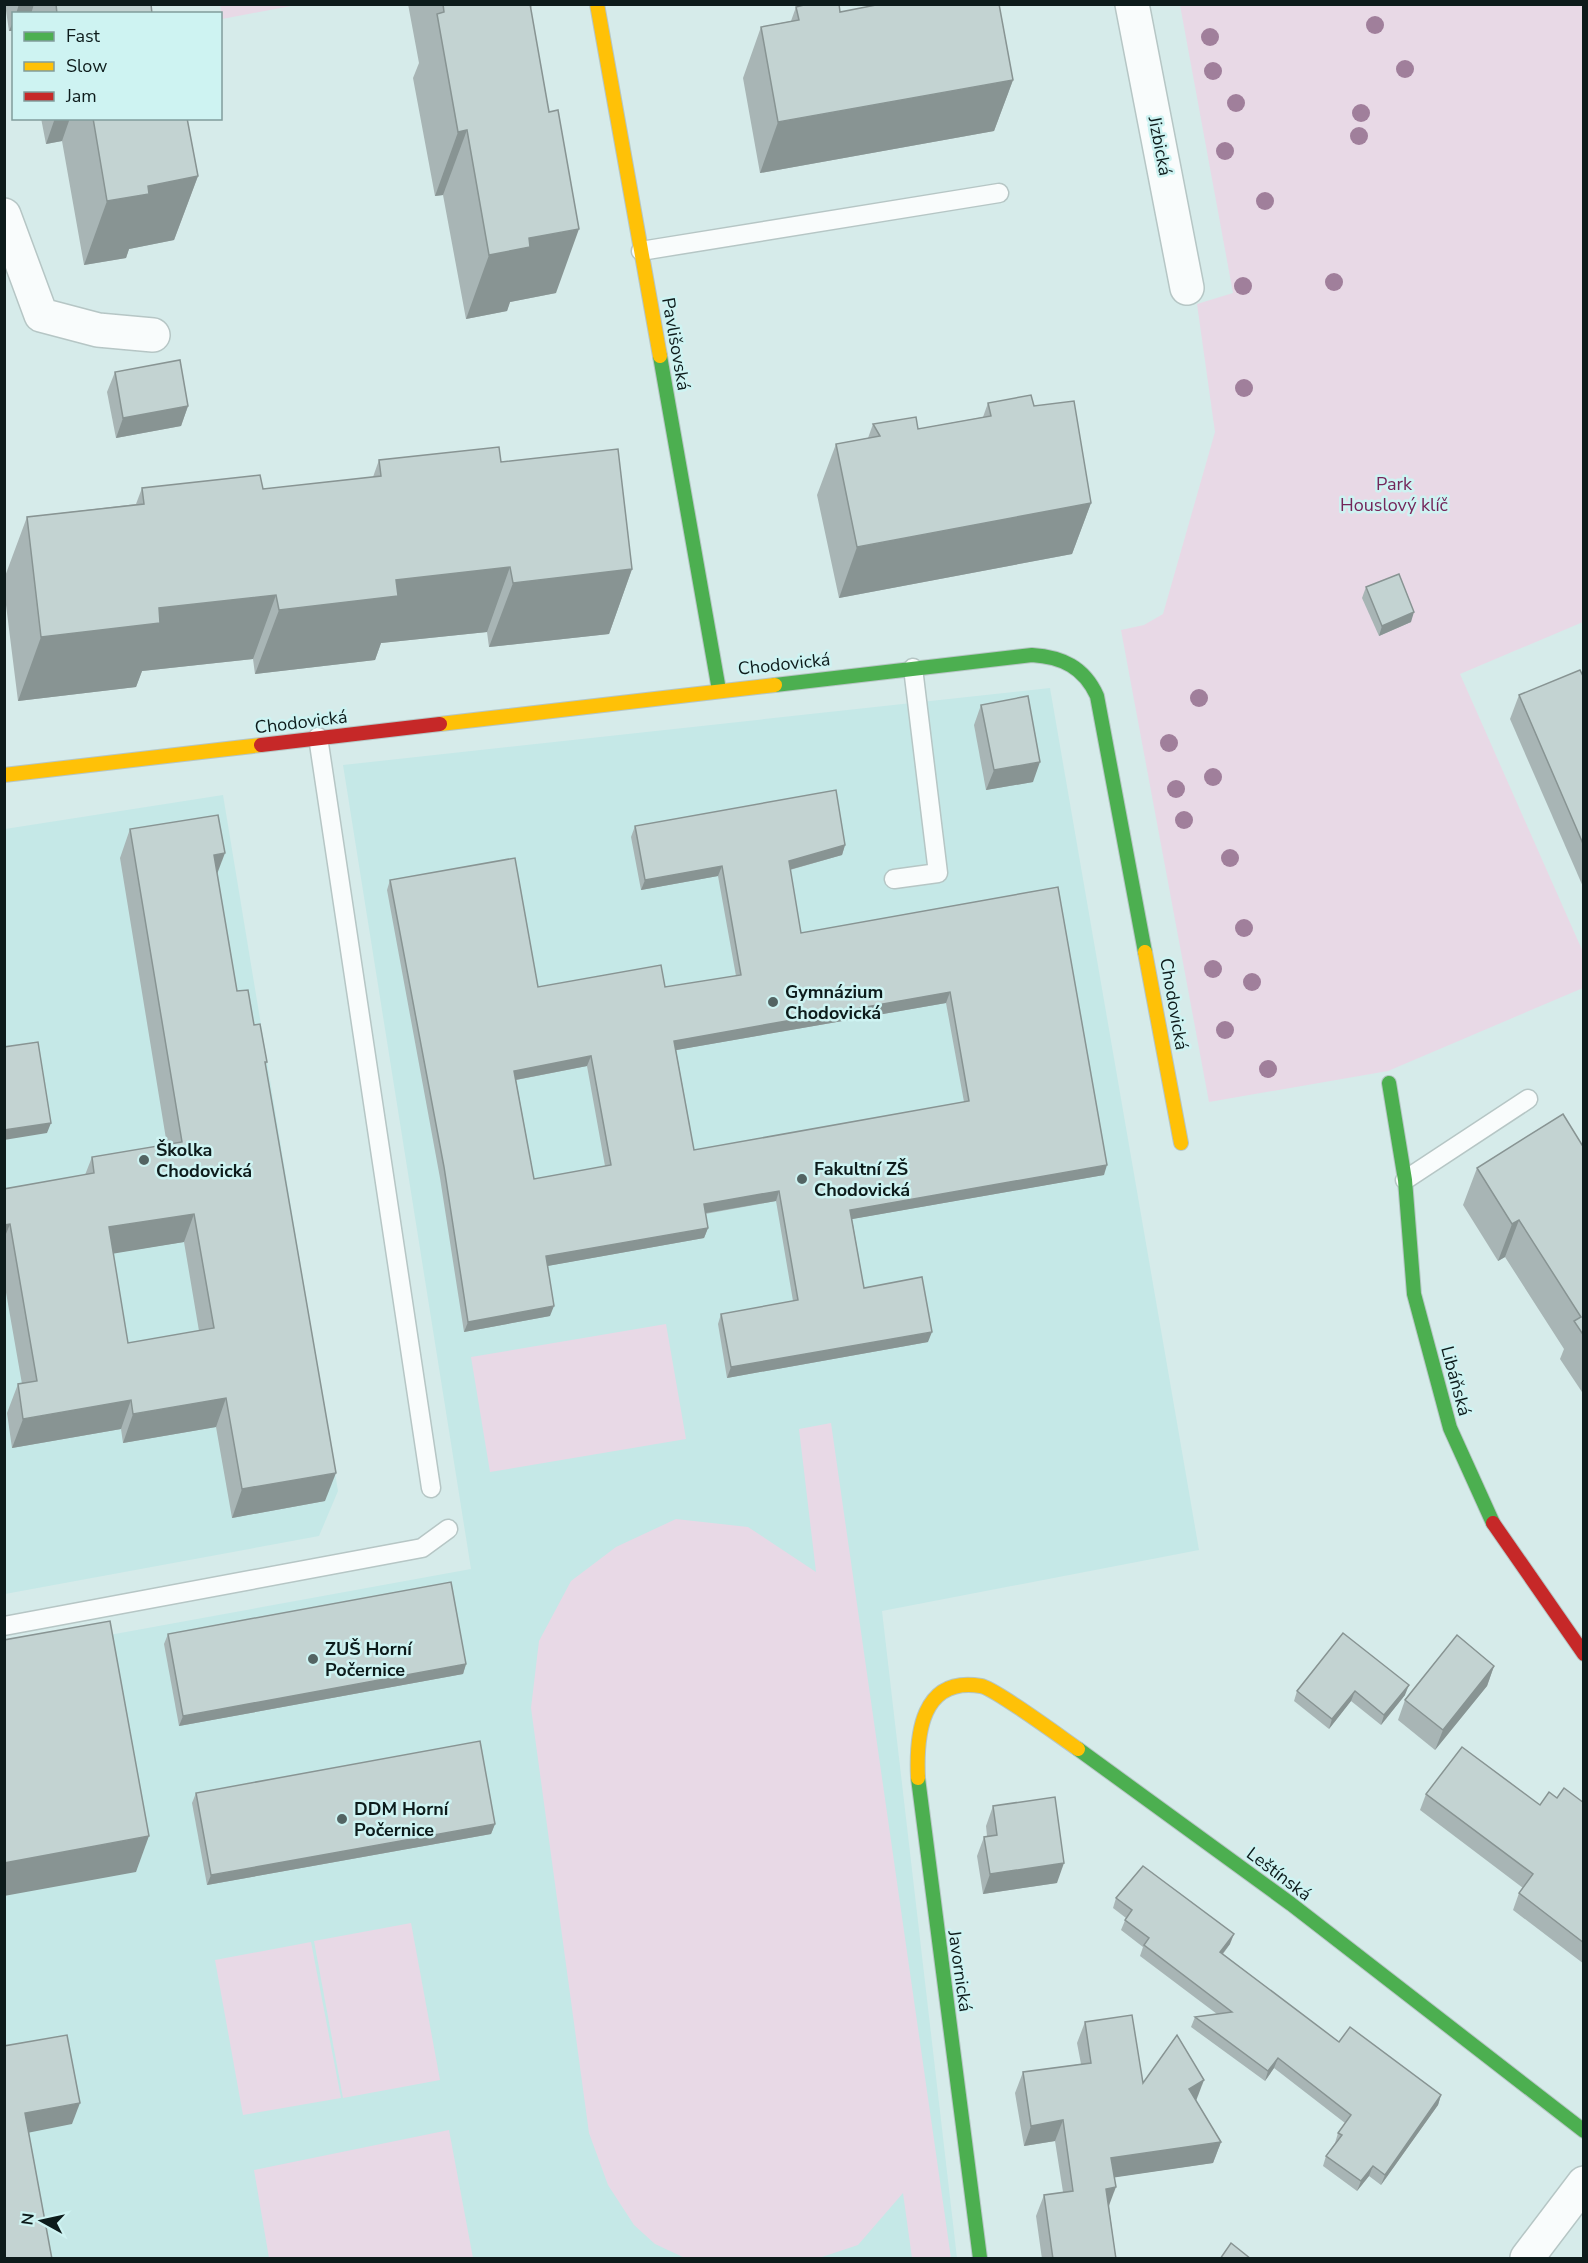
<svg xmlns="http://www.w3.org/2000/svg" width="1588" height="2263" font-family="'Nunito Sans',sans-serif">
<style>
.built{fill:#c5e8e7}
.green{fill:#e8d9e6}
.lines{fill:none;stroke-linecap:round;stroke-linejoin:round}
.lane-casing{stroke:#b6c6c5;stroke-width:21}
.street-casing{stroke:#b6c6c5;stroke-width:36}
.fast-casing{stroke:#b6c6c5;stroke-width:16}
.slow-casing{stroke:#b6c6c5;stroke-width:16}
.jam-casing{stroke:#b6c6c5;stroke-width:16}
.lane{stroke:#f9fcfc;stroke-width:18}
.street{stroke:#f9fcfc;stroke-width:33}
.fast{stroke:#4caf50;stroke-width:14}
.slow{stroke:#ffc107;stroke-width:14}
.jam{stroke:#c62828;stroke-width:14}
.tree{fill:#a07f9b}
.wall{fill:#a8b5b5;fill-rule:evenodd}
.shaded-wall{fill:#889493}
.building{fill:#c3d3d2;stroke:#889493;stroke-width:1.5;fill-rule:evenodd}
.poi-dot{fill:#536463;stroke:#cef3f2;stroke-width:2}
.labels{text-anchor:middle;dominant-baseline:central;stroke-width:5;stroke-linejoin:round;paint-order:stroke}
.street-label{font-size:18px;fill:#0d1b1b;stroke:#cef3f2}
.park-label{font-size:18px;fill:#74265a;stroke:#cef3f2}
.poi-label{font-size:18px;font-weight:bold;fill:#0d1b1b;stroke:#cef3f2;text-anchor:start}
</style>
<rect width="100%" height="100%" fill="#d6ebea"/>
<g class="built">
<path d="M 1050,688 L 1199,1550 L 882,1611 L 957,2258 L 5,2258 L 5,1654 L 471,1569 L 343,765 Z"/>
<path d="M 223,795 L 338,1491 L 319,1536 L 5,1594 L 5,829 Z"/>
</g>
<g class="green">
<path d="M 220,4 L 296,4 L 296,5 L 222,19 Z"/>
<path d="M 1180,5 L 1583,5 L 1583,622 L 1460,674 L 1583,952 L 1583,988 L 1388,1071 L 1209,1102 L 1121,630 L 1144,625 L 1163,614 L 1215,432 L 1197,304 L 1233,293 Z"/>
<path d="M 666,1324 L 686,1439 L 490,1472 L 471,1357 Z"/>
<path d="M 831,1423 L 951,2258 L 912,2258 L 903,2193 L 858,2245 L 819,2258 L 685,2258 L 655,2244 L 634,2225 L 608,2185 L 589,2133 L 531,1708 L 539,1641 L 571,1581 L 616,1547 L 676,1519 L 748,1527 L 816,1572 L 799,1429 Z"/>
<path d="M 411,1923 L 440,2080 L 343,2098 L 314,1941 Z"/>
<path d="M 311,1942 L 341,2098 L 243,2115 L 215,1960 Z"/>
<path d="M 449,2130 L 473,2258 L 269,2258 L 254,2170 Z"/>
</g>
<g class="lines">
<g class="lane-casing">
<g id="lane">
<path d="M 641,251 L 999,193"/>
<path d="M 318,737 L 431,1488"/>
<path d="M 894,879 L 938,873 L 913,668"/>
<path d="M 1405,1180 L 1528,1099"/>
<path d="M 4,1626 L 422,1548 L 448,1529"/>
</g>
</g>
<g class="street-casing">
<g id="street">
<path d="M 1132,4 L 1187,288"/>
<path d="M 4,215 L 41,315 L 98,330 L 153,335"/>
<path d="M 1527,2258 L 1584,2183"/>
</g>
</g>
<g class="fast-casing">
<g id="fast">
<path d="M 660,356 L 719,690"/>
<path d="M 775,685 L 1032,655 C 1062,657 1084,667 1097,696 L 1145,952"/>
<path d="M 1389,1083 L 1405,1180 L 1414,1294 L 1450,1428 L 1493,1523"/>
<path d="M 1078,1749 L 1291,1904 L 1584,2131"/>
<path d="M 918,1778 L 980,2258"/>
</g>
</g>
<g class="slow-casing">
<g id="slow">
<path d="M 597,4 L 660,356"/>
<path d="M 440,724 L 775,685"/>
<path d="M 4,775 L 261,745"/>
<path d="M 1145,952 L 1181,1143"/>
<path d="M 918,1778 C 916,1735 921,1676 981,1686 C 994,1688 1062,1738 1078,1749"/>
</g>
</g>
<g class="jam-casing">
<g id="jam">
<path d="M 261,745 L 440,724"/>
<path d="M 1493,1523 L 1584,1654"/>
</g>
</g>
<use href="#lane" class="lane"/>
<use href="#street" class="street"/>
<use href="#fast" class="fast"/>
<use href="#slow" class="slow"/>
<use href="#jam" class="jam"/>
</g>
<g class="tree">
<circle cx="1375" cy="25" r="9"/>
<circle cx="1210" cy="37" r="9"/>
<circle cx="1405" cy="69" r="9"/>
<circle cx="1213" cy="71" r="9"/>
<circle cx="1236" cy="103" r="9"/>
<circle cx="1361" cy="113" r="9"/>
<circle cx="1359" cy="136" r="9"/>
<circle cx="1225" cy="151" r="9"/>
<circle cx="1265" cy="201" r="9"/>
<circle cx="1334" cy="282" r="9"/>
<circle cx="1243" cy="286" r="9"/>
<circle cx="1244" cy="388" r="9"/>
<circle cx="1199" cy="698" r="9"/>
<circle cx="1169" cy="743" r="9"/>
<circle cx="1213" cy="777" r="9"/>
<circle cx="1176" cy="789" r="9"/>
<circle cx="1184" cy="820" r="9"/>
<circle cx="1230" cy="858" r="9"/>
<circle cx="1244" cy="928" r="9"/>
<circle cx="1213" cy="969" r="9"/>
<circle cx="1252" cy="982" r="9"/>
<circle cx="1225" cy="1030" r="9"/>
<circle cx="1268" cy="1069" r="9"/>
</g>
<g class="wall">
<path d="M 5,4 L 151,4 L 152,14 L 14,14 L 14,31 L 9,31 Z"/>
<path d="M 408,4 L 532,4 L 531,9 L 556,293 L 510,302 L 507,311 L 466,319 L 443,195 L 435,196 L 413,78 L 419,63 Z"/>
<path d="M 796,7 L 840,12 L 1013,80 L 994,131 L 760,173 L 743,78 L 761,27 L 791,21 Z"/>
<path d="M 41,118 L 187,118 L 198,176 L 174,240 L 129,249 L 126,258 L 84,265 L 62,141 L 46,144 Z"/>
<path d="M 115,372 L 188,406 L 181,426 L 116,438 L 107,392 Z"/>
<path d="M 988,403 L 1034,406 L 1091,503 L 1072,554 L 839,598 L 817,495 L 836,444 L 868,438 L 873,424 L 918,429 L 983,417 Z"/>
<path d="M 379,460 L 501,462 L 632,569 L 609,634 L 489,647 L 487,632 L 381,643 L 375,660 L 255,674 L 253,659 L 142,671 L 136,687 L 18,701 L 4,589 L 4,579 L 27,517 L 136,504 L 142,488 L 263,489 L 373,477 Z"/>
<path d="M 1366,587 L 1411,622 L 1379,636 L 1362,598 Z"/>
<path d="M 1584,678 L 1584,889 L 1510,719 L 1519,695 Z"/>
<path d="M 981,705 L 1033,782 L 986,790 L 974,725 Z"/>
<path d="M 635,826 L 845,845 L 842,855 L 790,870 L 801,933 L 1058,887 L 1104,1175 L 852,1219 L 864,1288 L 928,1342 L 727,1378 L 718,1324 L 721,1314 L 793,1301 L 776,1201 L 705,1214 L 708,1228 L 704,1238 L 547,1266 L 550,1316 L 464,1332 L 440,1178 L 387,890 L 390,880 L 538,987 L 665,987 L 736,976 L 718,876 L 641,890 L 631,837 ZM 946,1003 L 964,1102 L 694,1150 L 676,1050 ZM 587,1066 L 605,1166 L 534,1179 L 516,1080 Z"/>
<path d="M 130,829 L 217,875 L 237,991 L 254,1025 L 267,1062 L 265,1066 L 325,1501 L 232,1518 L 216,1427 L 123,1443 L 121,1429 L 12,1448 L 7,1413 L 18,1384 L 22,1384 L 4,1281 L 4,1189 L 85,1175 L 92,1157 L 167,1145 L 120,858 ZM 184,1242 L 199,1331 L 128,1343 L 113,1253 Z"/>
<path d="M 1584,1148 L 1584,1395 L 1560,1359 L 1564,1349 L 1505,1257 L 1498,1261 L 1463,1205 L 1477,1168 Z"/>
<path d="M 1343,1633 L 1405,1695 L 1381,1725 L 1351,1701 L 1329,1729 L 1294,1701 L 1297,1691 Z"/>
<path d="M 168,1634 L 466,1664 L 463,1674 L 179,1726 L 164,1644 Z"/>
<path d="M 1494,1666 L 1487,1686 L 1435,1750 L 1398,1720 L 1405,1700 Z"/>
<path d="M 196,1793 L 495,1824 L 491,1834 L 207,1885 L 192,1803 Z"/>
<path d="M 1426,1794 L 1540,1805 L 1557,1798 L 1584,1803 L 1584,1964 L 1513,1910 L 1519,1893 L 1523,1888 L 1420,1810 Z"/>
<path d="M 993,1806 L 1057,1883 L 983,1894 L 977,1856 L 984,1837 L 987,1836 L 986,1826 Z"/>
<path d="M 1116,1898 L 1230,1944 L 1223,1954 L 1339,2042 L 1441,2095 L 1438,2105 L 1381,2185 L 1369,2176 L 1357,2191 L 1323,2166 L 1326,2156 L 1335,2143 L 1338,2133 L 1345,2123 L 1274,2068 L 1265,2081 L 1191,2027 L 1195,2017 L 1217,2014 L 1140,1956 L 1143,1947 L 1121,1930 L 1126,1918 L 1113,1908 Z"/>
<path d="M 1085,2022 L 1143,2083 L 1196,2101 L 1221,2142 L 1213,2163 L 1114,2177 L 1109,2207 L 1116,2259 L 1042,2259 L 1036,2216 L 1044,2195 L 1063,2192 L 1055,2141 L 1024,2146 L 1015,2093 L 1023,2072 L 1081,2064 L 1077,2043 Z"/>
</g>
<g class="shaded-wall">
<path d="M 19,4 L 34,4 L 31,14 L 16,14 Z"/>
<path d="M 14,20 L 14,31 L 9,31 Z"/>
<path d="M 1013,80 L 994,131 L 760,173 L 778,122 Z"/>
<path d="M 55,118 L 70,118 L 62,141 L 46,144 Z"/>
<path d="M 467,130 L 443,195 L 435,196 L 458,132 Z"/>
<path d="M 198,176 L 174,240 L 129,249 L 126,258 L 84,265 L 107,201 L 148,186 Z"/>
<path d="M 579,229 L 556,293 L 510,302 L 507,311 L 466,319 L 489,255 L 529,238 Z"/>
<path d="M 188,406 L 181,426 L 116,438 L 123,418 Z"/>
<path d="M 1091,503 L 1072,554 L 839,598 L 857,547 Z"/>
<path d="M 510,567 L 487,632 L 381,643 L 375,660 L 255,674 L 279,610 L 396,580 Z"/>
<path d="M 632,569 L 609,634 L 489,647 L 513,583 Z"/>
<path d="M 276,595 L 253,659 L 142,671 L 136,687 L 18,701 L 41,637 L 159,608 Z"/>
<path d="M 1414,612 L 1411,622 L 1379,636 L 1382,626 Z"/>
<path d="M 1040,762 L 1033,782 L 986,790 L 994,770 Z"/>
<path d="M 845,845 L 842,855 L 785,871 L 789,861 Z"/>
<path d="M 225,853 L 214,882 L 214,855 Z"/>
<path d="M 722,866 L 718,876 L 641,890 L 645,880 Z"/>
<path d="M 950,992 L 946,1003 L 671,1051 L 674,1041 Z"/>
<path d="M 591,1056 L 587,1066 L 510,1081 L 514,1071 Z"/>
<path d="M 51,1123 L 47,1133 L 4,1140 L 4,1130 Z"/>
<path d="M 1107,1165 L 1104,1175 L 847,1220 L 850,1210 Z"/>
<path d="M 779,1191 L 776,1201 L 700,1214 L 704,1204 Z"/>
<path d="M 194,1214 L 184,1242 L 99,1256 L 109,1227 Z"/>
<path d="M 1519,1220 L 1505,1257 L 1498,1261 L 1512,1224 Z"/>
<path d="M 10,1224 L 4,1239 L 4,1225 Z"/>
<path d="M 708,1228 L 704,1238 L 542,1267 L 546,1256 Z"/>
<path d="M 554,1306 L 550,1316 L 464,1332 L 468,1322 Z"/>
<path d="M 932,1332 L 928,1342 L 727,1378 L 731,1367 Z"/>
<path d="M 226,1398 L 216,1427 L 123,1443 L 133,1414 Z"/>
<path d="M 131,1400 L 121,1429 L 12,1448 L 23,1419 Z"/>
<path d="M 336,1473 L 325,1501 L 232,1518 L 242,1489 Z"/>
<path d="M 466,1664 L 463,1674 L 179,1726 L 183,1716 Z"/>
<path d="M 1494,1666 L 1487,1686 L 1435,1750 L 1443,1730 Z"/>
<path d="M 1409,1685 L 1405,1695 L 1381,1725 L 1384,1715 Z"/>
<path d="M 1355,1691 L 1351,1701 L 1329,1729 L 1332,1719 Z"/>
<path d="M 495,1824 L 491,1834 L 207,1885 L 211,1875 Z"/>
<path d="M 149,1836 L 136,1872 L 4,1896 L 4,1863 Z"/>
<path d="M 1064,1863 L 1057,1883 L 983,1894 L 990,1874 Z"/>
<path d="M 1234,1934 L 1230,1944 L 1216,1962 L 1220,1952 Z"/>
<path d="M 1278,2058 L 1274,2068 L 1265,2081 L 1268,2071 Z"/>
<path d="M 1204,2080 L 1196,2101 L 1189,2089 Z"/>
<path d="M 1441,2095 L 1438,2105 L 1381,2185 L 1385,2175 Z"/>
<path d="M 80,2103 L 72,2124 L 17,2135 L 25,2113 Z"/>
<path d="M 1063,2120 L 1055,2141 L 1024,2146 L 1031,2126 Z"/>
<path d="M 1221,2142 L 1213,2163 L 1104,2179 L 1111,2158 Z"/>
<path d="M 1373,2166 L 1369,2176 L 1357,2191 L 1361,2181 Z"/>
<path d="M 1116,2187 L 1108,2208 L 1106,2189 Z"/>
</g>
<g class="building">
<path d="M 56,4 L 151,4 L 152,14 L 57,14 Z"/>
<path d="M 443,4 L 530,4 L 549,112 L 558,110 L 579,229 L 529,238 L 530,247 L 489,255 L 467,130 L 458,132 L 437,14 L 444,12 Z"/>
<path d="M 808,4 L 839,4 L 840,12 L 881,4 L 999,4 L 1013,80 L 778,122 L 761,27 L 799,20 L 796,7 Z"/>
<path d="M 93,118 L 187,118 L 198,176 L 148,186 L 149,194 L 107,201 Z"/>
<path d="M 180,360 L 188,406 L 123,418 L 115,372 Z"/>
<path d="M 1031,395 L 1034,406 L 1074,401 L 1091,503 L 857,547 L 836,444 L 880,436 L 873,424 L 916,417 L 918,429 L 991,416 L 988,403 Z"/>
<path d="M 499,447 L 501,462 L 618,449 L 632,569 L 513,583 L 510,567 L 396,580 L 398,596 L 279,610 L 276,595 L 159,608 L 160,623 L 41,637 L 27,517 L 144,504 L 142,488 L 260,475 L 263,489 L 381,476 L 379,460 Z"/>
<path d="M 1399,574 L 1414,612 L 1382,626 L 1366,587 Z"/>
<path d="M 1580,670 L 1584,678 L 1584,846 L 1519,695 Z"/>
<path d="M 1028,696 L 1040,762 L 994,770 L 981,705 Z"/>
<path d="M 836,790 L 845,845 L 789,861 L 801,933 L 1058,887 L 1107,1165 L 850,1210 L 864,1288 L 922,1277 L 932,1332 L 731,1367 L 721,1314 L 798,1300 L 779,1191 L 704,1204 L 708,1228 L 546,1256 L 554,1306 L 468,1322 L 444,1167 L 390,880 L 515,858 L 538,987 L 661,965 L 665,987 L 741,975 L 722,866 L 645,880 L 635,826 ZM 950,992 L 969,1101 L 694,1150 L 674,1041 ZM 591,1056 L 611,1165 L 534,1179 L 514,1071 Z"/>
<path d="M 218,815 L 225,853 L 214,855 L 237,991 L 248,990 L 254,1025 L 260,1024 L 267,1062 L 265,1062 L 336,1473 L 242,1489 L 226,1398 L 133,1414 L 131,1400 L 23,1419 L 18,1384 L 37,1381 L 10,1224 L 4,1225 L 4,1189 L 94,1173 L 92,1157 L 182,1142 L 130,829 ZM 194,1214 L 214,1328 L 128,1343 L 109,1227 Z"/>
<path d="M 38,1042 L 51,1123 L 4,1130 L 4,1047 Z"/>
<path d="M 1563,1114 L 1584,1148 L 1584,1336 L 1574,1321 L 1581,1317 L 1519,1220 L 1512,1224 L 1477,1168 Z"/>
<path d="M 451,1582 L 466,1664 L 183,1716 L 168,1634 Z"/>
<path d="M 110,1621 L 149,1836 L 4,1863 L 4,1640 Z"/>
<path d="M 1343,1633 L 1409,1685 L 1384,1715 L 1355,1691 L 1332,1719 L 1297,1691 Z"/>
<path d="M 1457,1635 L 1494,1666 L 1443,1730 L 1405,1700 Z"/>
<path d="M 480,1741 L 495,1824 L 211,1875 L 196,1793 Z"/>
<path d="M 1462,1747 L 1540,1805 L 1549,1792 L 1557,1798 L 1564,1788 L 1584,1803 L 1584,1943 L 1519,1893 L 1533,1874 L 1426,1794 Z"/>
<path d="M 1055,1797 L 1064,1863 L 990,1874 L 984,1837 L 997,1835 L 993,1806 Z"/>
<path d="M 1143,1866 L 1234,1934 L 1220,1952 L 1339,2042 L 1350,2027 L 1441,2095 L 1385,2175 L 1373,2166 L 1361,2181 L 1326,2156 L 1342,2135 L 1338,2133 L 1351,2115 L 1278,2058 L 1268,2071 L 1195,2017 L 1232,2012 L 1144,1945 L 1149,1938 L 1125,1920 L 1132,1910 L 1116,1898 Z"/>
<path d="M 1132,2015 L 1143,2083 L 1177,2035 L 1204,2080 L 1189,2089 L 1221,2142 L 1111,2158 L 1116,2187 L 1106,2189 L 1116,2259 L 1053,2259 L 1044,2195 L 1073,2191 L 1063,2120 L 1031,2126 L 1023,2072 L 1091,2063 L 1085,2022 Z"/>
<path d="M 67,2035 L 80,2103 L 25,2113 L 52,2259 L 4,2259 L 4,2046 Z"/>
<path d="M 1231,2243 L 1251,2259 L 1220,2259 Z"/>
</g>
<g class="poi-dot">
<circle cx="773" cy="1002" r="6"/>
<circle cx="144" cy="1160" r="6"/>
<circle cx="802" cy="1179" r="6"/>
<circle cx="313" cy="1659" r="6"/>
<circle cx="342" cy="1819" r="6"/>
</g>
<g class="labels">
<g class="street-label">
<text transform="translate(1160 146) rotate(79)">Jizbická</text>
<text transform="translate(676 344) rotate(80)">Pavlišovská</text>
<text transform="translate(784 664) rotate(-6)">Chodovická</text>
<text transform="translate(301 722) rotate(-7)">Chodovická</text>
<text transform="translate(1174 1004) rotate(80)">Chodovická</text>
<text transform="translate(1456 1381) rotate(75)">Libáňská</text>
<text transform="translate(1279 1874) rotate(37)">Leštínská</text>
<text transform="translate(960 1971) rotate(82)">Javornická</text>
</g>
<g class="park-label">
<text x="1394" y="484">Park<tspan x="1394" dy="21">Houslový klíč</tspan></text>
</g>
<g class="poi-label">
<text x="785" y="992">Gymnázium<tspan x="785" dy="21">Chodovická</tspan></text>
<text x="156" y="1150">Školka<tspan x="156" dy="21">Chodovická</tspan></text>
<text x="814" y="1169">Fakultní ZŠ<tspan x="814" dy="21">Chodovická</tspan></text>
<text x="325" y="1649">ZUŠ Horní<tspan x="325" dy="21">Počernice</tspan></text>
<text x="354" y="1809">DDM Horní<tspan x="354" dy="21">Počernice</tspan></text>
</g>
</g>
<rect width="1588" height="2263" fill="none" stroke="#0d1b1b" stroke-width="12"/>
<rect x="12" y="12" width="210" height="108" fill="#cef3f2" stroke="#819d9c" stroke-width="1.5"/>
<rect x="24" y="32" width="30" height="9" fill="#4caf50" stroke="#819d9c" stroke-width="1.5"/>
<text x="66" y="42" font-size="18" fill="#0d1b1b">Fast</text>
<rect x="24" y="62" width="30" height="9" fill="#ffc107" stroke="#819d9c" stroke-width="1.5"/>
<text x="66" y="72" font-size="18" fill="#0d1b1b">Slow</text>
<rect x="24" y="92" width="30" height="9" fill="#c62828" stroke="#819d9c" stroke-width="1.5"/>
<text x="66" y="102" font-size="18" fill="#0d1b1b">Jam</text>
<g transform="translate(42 2221) rotate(278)" stroke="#cef3f2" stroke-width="4.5" paint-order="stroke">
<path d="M0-4.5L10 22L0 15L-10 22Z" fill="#0d1b1b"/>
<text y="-9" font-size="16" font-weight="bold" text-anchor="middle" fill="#0d1b1b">N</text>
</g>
</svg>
